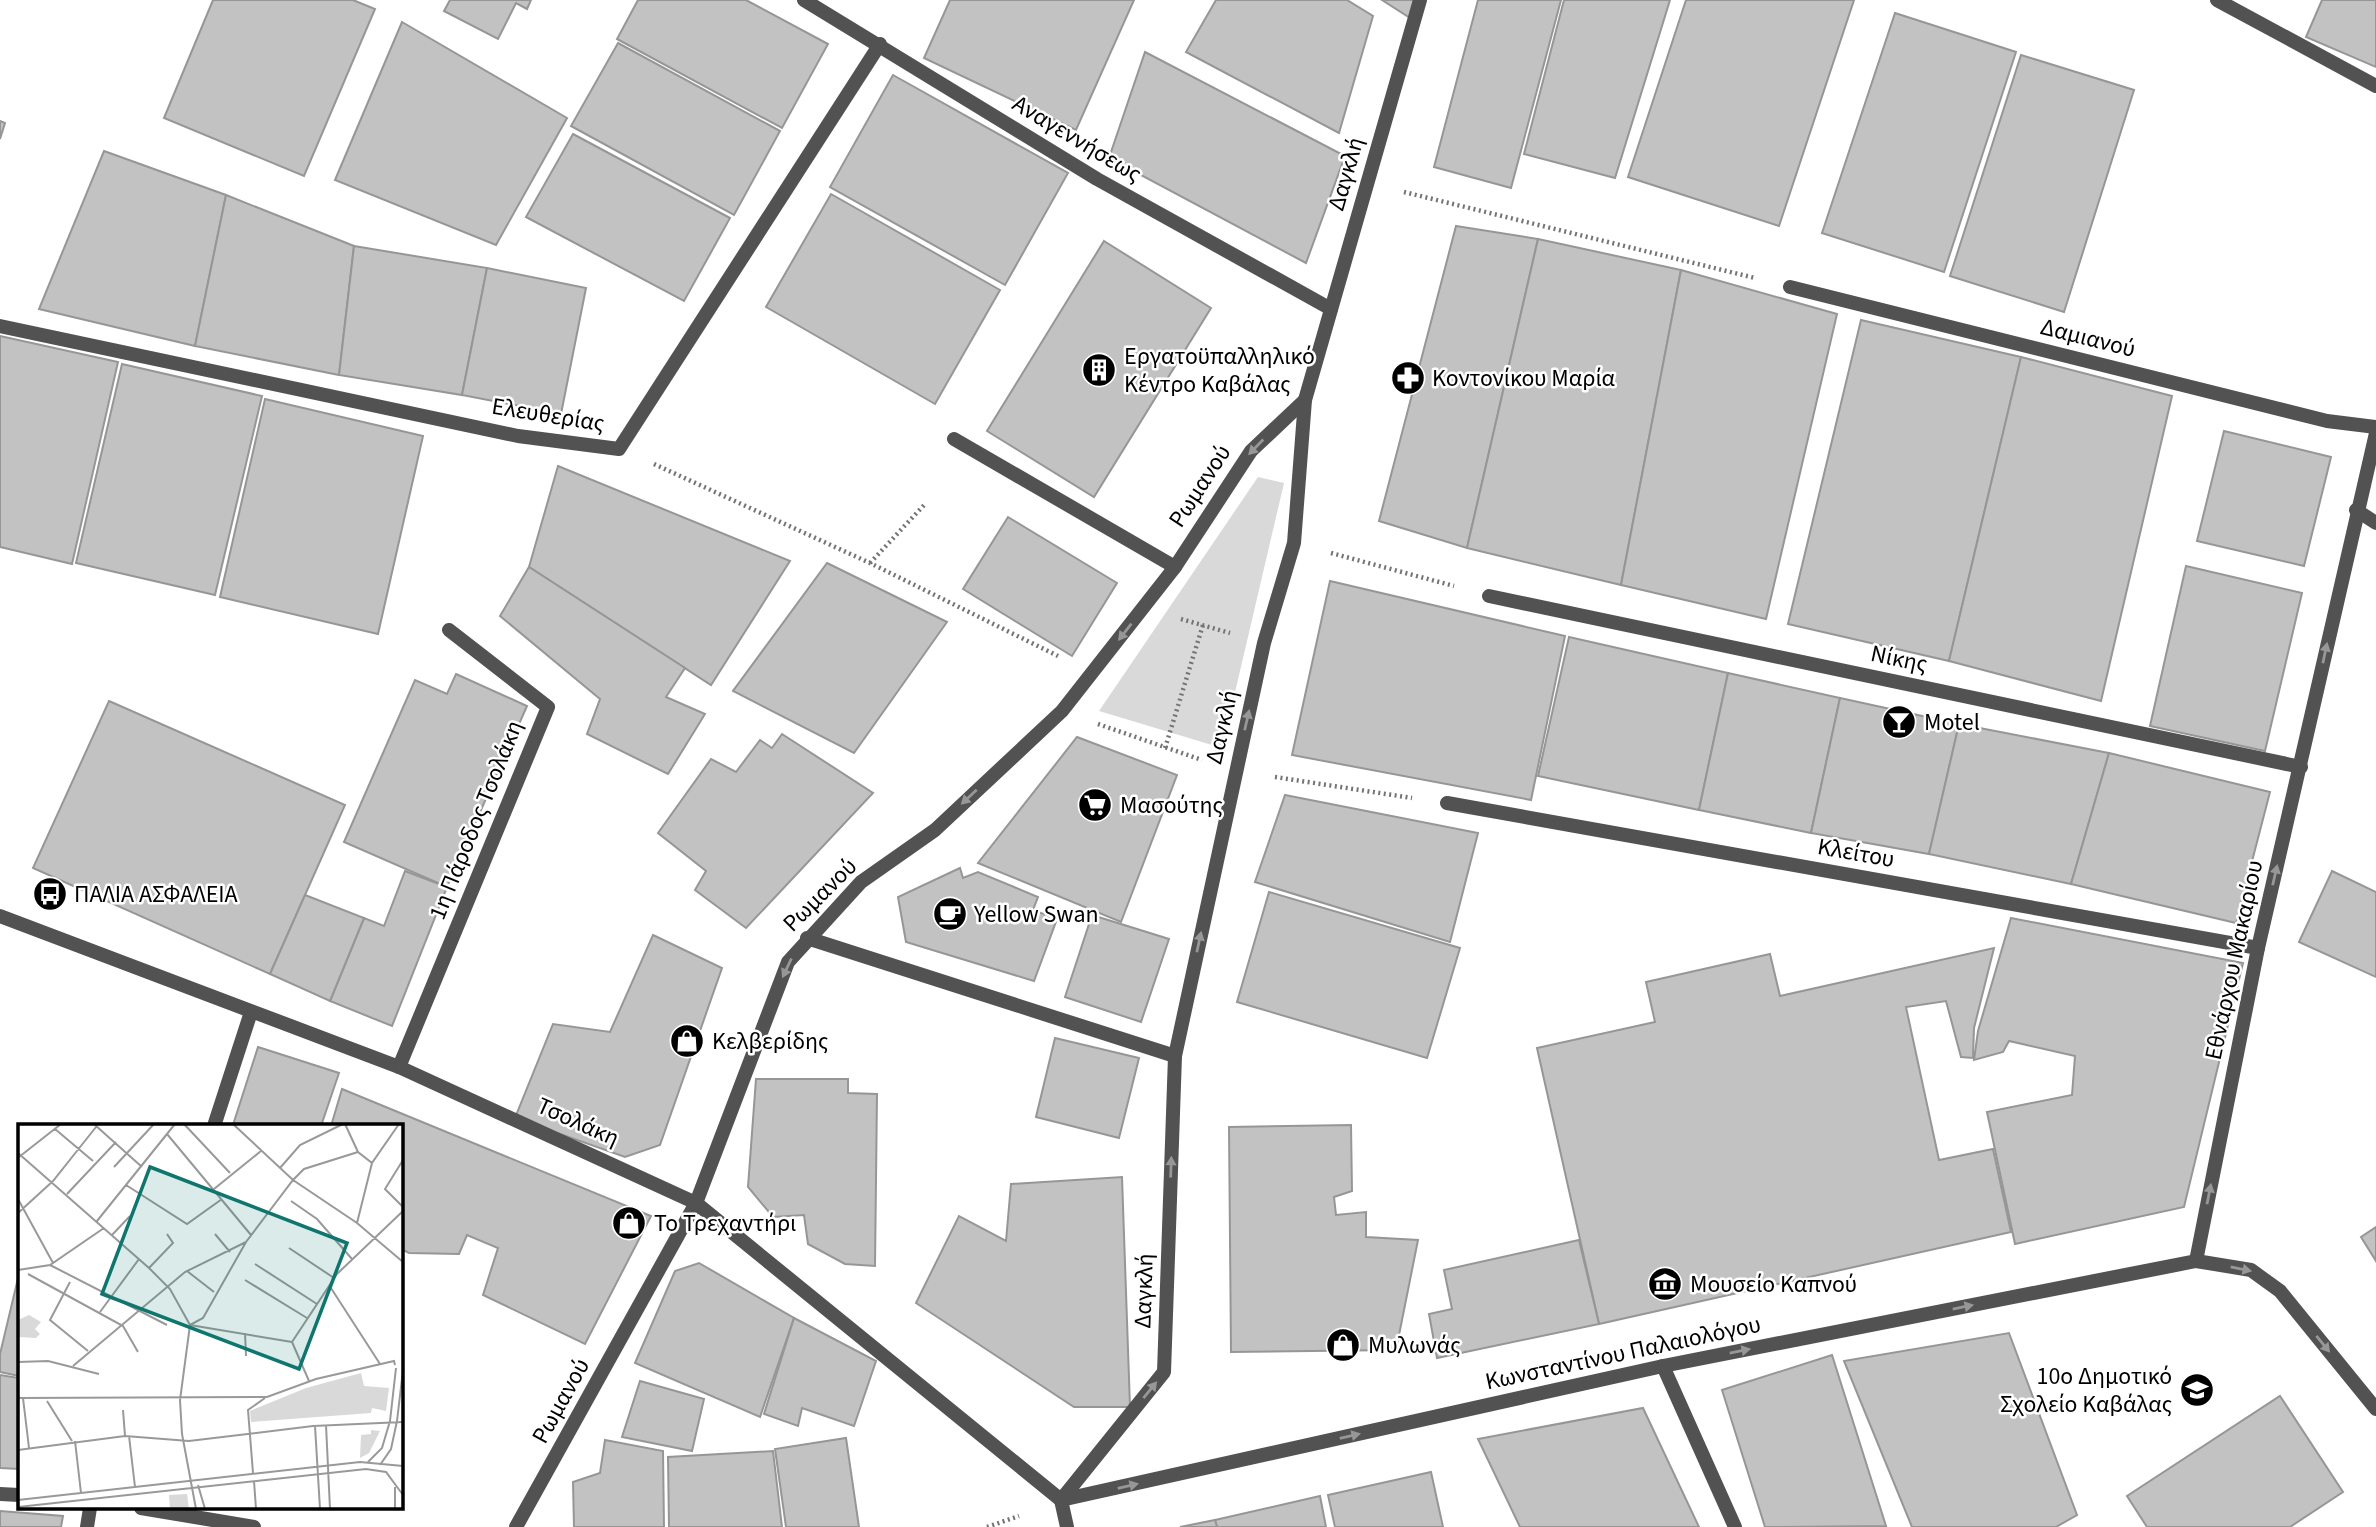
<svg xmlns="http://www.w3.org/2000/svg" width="2376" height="1527" font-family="'Source Sans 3',sans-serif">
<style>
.green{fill:#d9d9d9}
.building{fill:#c2c2c2;stroke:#969696;stroke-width:2}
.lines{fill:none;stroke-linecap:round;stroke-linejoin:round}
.path{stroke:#747474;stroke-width:4.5;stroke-dasharray:2 3.5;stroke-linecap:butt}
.minor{stroke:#525252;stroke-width:14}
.tertiary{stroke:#525252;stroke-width:14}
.oneway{fill:#979797}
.labels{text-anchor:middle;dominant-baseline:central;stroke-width:5;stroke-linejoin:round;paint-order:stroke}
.street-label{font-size:24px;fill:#000;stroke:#fff}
.poi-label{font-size:24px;fill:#000;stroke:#fff;text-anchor:start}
.inset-road{fill:none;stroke:#999;stroke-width:2}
.view{fill:#0f766e;fill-opacity:0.15;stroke:#0f766e;stroke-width:3.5}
.inset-edge{fill:none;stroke:#000;stroke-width:3.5}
</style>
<rect width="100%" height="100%" fill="#fff"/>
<path class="green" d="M 1258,477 L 1284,483 L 1222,748 L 1099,711 Z"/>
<g class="building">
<path d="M 213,0 L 353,0 L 375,9 L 304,176 L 164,118 Z"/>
<path d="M 450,0 L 531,0 L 527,9 L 516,3 L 498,39 L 444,11 Z"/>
<path d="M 638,0 L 746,0 L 828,44 L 782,128 L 617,39 Z"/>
<path d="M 950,0 L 1134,0 L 1076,130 L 924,58 Z"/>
<path d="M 1216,0 L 1347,0 L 1373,16 L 1339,133 L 1186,52 Z"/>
<path d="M 1382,0 L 1415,0 L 1410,18 Z"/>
<path d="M 1478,0 L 1561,0 L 1511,188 L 1434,167 Z"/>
<path d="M 1564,0 L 1670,0 L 1615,178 L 1524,154 Z"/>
<path d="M 1686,0 L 1854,0 L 1779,226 L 1628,177 Z"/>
<path d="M 2322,0 L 2376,0 L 2376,67 L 2306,37 Z"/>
<path d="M 1895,13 L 2016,52 L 1944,272 L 1822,233 Z"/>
<path d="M 402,22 L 567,118 L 496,245 L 335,180 Z"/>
<path d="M 618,43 L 780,131 L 734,215 L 571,126 Z"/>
<path d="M 1145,52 L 1345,156 L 1306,263 L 1109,158 Z"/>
<path d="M 2021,55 L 2134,90 L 2064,312 L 1950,276 Z"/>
<path d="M 893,75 L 1068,173 L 1005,285 L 830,187 Z"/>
<path d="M 0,121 L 5,123 L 0,139 Z"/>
<path d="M 573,134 L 730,218 L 684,301 L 526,217 Z"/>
<path d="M 104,151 L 226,195 L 195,346 L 39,309 Z"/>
<path d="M 831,194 L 1000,290 L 935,404 L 766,307 Z"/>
<path d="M 226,195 L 354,246 L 339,375 L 195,346 Z"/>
<path d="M 1456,226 L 1538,239 L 1467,548 L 1379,521 Z"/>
<path d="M 1538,239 L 1681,270 L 1621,585 L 1467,548 Z"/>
<path d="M 1104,241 L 1211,308 L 1094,497 L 987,431 Z"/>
<path d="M 354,246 L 487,268 L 462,395 L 339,375 Z"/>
<path d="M 487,268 L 586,288 L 561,414 L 462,395 Z"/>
<path d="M 1681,270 L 1837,314 L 1766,619 L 1621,585 Z"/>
<path d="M 1861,320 L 2021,357 L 1949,661 L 1788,624 Z"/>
<path d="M 0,336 L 118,362 L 72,564 L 0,547 Z"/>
<path d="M 2021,357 L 2172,396 L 2101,701 L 1949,661 Z"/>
<path d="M 122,364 L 262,396 L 215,595 L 76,563 Z"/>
<path d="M 265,399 L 423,436 L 378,634 L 220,597 Z"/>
<path d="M 2224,431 L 2331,457 L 2304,566 L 2197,541 Z"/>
<path d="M 558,466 L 790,561 L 711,685 L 529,567 Z"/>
<path d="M 1008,517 L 1117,583 L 1072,656 L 963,589 Z"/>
<path d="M 827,563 L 947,622 L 854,753 L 733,691 Z"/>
<path d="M 2186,566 L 2302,593 L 2265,751 L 2150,726 Z"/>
<path d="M 529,567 L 685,668 L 666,697 L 705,714 L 668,774 L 587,734 L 600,699 L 500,616 Z"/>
<path d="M 1330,581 L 1565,636 L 1531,800 L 1292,755 Z"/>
<path d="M 1569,637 L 1728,673 L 1699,810 L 1538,776 Z"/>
<path d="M 1728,673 L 1840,698 L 1811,833 L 1699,810 Z"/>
<path d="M 456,674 L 527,706 L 447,887 L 344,842 L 415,680 L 447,694 Z"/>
<path d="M 1840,698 L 1959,724 L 1929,854 L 1811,833 Z"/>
<path d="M 109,701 L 345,805 L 270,974 L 33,868 Z"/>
<path d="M 1959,724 L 2109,753 L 2071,884 L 1929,854 Z"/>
<path d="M 782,734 L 873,793 L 746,928 L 695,890 L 706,871 L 658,833 L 711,759 L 736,772 L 760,740 L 772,748 Z"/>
<path d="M 1077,737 L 1177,775 L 1121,922 L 978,863 Z"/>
<path d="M 2109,753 L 2270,792 L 2236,923 L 2071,884 Z"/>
<path d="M 1285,795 L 1478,833 L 1450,942 L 1255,882 Z"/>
<path d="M 960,868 L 963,878 L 978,872 L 1038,897 L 1033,910 L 1057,919 L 1034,981 L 906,942 L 898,897 Z"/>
<path d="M 405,871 L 447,887 L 392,1026 L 330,1001 L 364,918 L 384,926 Z"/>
<path d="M 2332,871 L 2376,892 L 2376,977 L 2299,942 Z"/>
<path d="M 1269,892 L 1460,948 L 1427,1058 L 1237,1002 Z"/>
<path d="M 305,895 L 364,918 L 330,1001 L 270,974 Z"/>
<path d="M 1092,915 L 1169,939 L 1141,1022 L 1065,997 Z"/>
<path d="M 2011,918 L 2243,963 L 2184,1207 L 2015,1244 L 1987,1112 L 2072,1095 L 2075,1056 L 2009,1041 L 2003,1052 L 1974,1060 L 1978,1031 Z"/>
<path d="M 653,935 L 722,968 L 660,1145 L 625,1157 L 515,1118 L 553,1024 L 610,1032 Z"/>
<path d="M 1994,948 L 1974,1028 L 1973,1058 L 1961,1057 L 1946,1001 L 1906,1007 L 1939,1160 L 1993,1149 L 2011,1232 L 1599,1324 L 1537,1048 L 1655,1022 L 1646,982 L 1770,954 L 1780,996 Z"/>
<path d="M 1055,1038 L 1139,1058 L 1119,1138 L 1036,1117 Z"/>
<path d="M 258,1047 L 339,1073 L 321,1126 L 233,1125 Z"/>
<path d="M 756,1079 L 848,1079 L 848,1093 L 877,1094 L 875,1266 L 845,1264 L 808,1244 L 804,1215 L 773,1217 L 748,1187 Z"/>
<path d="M 342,1089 L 651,1216 L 585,1344 L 483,1295 L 498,1248 L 467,1235 L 459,1254 L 409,1253 L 401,1249 L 401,1126 L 331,1126 Z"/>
<path d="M 1351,1125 L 1352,1191 L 1334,1197 L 1336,1215 L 1366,1212 L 1366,1237 L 1418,1240 L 1396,1350 L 1231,1352 L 1229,1127 Z"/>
<path d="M 1122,1177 L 1130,1407 L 1074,1407 L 916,1303 L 959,1216 L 1006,1241 L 1011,1184 Z"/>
<path d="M 2376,1227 L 2376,1261 L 2361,1237 Z"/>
<path d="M 1579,1240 L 1599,1324 L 1437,1358 L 1429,1314 L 1452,1309 L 1444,1270 Z"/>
<path d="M 699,1263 L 794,1318 L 760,1417 L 635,1363 L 675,1271 Z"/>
<path d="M 19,1274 L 19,1376 L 0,1372 L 0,1354 Z"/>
<path d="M 794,1318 L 876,1361 L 854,1426 L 802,1408 L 798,1426 L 764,1414 Z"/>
<path d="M 2009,1333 L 2077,1515 L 2056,1527 L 1912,1527 L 1844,1361 Z"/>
<path d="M 1832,1355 L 1886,1526 L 1765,1527 L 1722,1390 Z"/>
<path d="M 0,1375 L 19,1378 L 19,1469 L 0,1468 Z"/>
<path d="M 640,1381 L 704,1399 L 692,1451 L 622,1437 Z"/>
<path d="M 2280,1396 L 2343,1492 L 2290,1527 L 2147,1527 L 2127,1496 Z"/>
<path d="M 1643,1408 L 1699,1527 L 1520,1527 L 1478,1439 Z"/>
<path d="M 846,1438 L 859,1527 L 786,1527 L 775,1449 Z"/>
<path d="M 605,1440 L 663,1451 L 664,1527 L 574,1527 L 573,1482 L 600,1473 Z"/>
<path d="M 773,1451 L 782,1527 L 669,1527 L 668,1457 Z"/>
<path d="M 1431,1472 L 1443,1527 L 1335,1527 L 1328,1495 Z"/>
<path d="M 1320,1496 L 1326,1527 L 1217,1527 L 1215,1520 Z"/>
<path d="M 0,1511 L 63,1516 L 61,1527 L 0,1527 Z"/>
<path d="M 1215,1520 L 1217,1527 L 1180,1527 Z"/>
</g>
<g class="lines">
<g class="path">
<path d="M 1404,192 L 1755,278"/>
<path d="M 654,464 L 870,563 L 1058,656"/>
<path d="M 1331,553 L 1454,586"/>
<path d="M 870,563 L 926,503"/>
<path d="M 1181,619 L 1230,633"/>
<path d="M 1098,724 L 1202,760"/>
<path d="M 1165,748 L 1203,625"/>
<path d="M 1275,777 L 1412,798"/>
<path d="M 987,1527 L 1019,1516"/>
</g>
<g class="minor">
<path d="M 804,0 L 1097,179 L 1331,309"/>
<path d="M 2217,0 L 2376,86"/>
<path d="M 1790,287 L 2327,421 L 2376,427"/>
<path d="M 0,326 L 518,436 L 619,449 L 880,44"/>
<path d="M 954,439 L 1175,567"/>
<path d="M 2356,510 L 2376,523"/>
<path d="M 1489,596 L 2301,767"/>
<path d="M 1447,803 L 2258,948"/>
<path d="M 807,938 L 1175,1056"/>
<path d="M 399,1067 L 548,707 L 449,630"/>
<path d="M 214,1126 L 251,1012"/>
<path d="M 2196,1261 L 2251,1270 L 2280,1291 L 2376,1409"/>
<path d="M 1663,1366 L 1735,1527"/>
<path d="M 0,1494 L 19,1495"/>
<path d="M 141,1508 L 254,1527"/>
<path d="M 87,1527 L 90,1508"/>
<path d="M 516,1527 L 696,1203"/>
</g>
<g class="tertiary">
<path d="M 0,916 L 399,1067 L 696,1203 L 1061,1500"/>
<path d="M 696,1203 L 788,962 L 861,882 L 935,830 L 1062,711 L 1175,567 L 1251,451 L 1305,400"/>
<path d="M 1061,1500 L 1663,1366 L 2196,1261 L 2258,948 L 2376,433"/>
<path d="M 1067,1527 L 1061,1500 L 1164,1372 L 1175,1056 L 1264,643 L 1294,543 L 1305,400 L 1420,0"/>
</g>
</g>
<defs><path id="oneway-solid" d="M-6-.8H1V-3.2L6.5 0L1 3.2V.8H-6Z" transform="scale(1.75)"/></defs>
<g class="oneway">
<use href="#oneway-solid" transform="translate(1256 447) rotate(134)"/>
<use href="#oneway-solid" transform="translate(1125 632) rotate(128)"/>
<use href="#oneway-solid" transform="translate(2325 653) rotate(-78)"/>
<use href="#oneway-solid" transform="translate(1247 720) rotate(-77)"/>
<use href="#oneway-solid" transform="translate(969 797) rotate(137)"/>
<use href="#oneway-solid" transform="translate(2275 875) rotate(-77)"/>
<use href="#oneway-solid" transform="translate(1199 942) rotate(-78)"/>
<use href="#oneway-solid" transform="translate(787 968) rotate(115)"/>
<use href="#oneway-solid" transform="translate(1171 1167) rotate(-88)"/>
<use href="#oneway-solid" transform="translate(2209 1194) rotate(-79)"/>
<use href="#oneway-solid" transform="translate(2241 1269) rotate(11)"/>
<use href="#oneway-solid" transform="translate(1963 1307) rotate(-11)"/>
<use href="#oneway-solid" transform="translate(2323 1344) rotate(51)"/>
<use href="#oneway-solid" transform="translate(1740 1351) rotate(-11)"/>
<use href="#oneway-solid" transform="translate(1150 1390) rotate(-51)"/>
<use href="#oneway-solid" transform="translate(1350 1436) rotate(-13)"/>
<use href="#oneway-solid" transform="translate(1128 1486) rotate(-13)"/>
</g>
<defs>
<g id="building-disc" transform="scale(1.75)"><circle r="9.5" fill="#000" stroke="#fff"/><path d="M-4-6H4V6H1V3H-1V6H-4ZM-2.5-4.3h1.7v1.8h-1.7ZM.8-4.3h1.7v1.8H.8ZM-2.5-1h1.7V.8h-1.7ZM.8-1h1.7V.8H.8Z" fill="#fff"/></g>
<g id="pharmacy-disc" transform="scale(1.75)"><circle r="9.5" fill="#000" stroke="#fff"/><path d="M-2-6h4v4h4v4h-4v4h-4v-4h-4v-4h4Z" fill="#fff"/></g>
<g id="bar-disc" transform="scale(1.75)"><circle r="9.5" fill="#000" stroke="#fff"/><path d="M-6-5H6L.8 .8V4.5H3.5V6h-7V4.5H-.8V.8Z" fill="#fff"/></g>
<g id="supermarket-disc" transform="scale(1.75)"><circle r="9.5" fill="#000" stroke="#fff"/><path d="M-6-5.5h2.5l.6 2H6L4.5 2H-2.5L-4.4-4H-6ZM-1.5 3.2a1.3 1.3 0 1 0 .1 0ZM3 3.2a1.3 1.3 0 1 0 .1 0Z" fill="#fff"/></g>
<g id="bus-disc" transform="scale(1.75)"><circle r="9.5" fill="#000" stroke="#fff"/><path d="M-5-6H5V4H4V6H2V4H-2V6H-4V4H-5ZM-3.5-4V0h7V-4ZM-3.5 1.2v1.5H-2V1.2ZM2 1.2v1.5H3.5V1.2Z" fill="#fff"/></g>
<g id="cafe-disc" transform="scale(1.75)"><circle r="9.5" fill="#000" stroke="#fff"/><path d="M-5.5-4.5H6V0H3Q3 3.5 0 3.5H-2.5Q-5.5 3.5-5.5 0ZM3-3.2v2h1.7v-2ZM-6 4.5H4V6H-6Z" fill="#fff"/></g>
<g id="shop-disc" transform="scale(1.75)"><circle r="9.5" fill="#000" stroke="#fff"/><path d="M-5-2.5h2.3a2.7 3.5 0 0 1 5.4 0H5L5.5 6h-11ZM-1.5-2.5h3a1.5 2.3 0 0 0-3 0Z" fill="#fff"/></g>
<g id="museum-disc" transform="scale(1.75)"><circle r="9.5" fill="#000" stroke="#fff"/><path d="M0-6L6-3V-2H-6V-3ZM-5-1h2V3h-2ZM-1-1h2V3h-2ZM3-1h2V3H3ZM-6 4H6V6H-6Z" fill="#fff"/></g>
<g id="school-disc" transform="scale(1.75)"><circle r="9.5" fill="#000" stroke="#fff"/><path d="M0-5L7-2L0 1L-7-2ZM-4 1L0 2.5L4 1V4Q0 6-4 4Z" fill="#fff"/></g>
</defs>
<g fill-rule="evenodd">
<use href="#building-disc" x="1099" y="370"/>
<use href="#pharmacy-disc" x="1408" y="378"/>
<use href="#bar-disc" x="1899" y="722"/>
<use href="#supermarket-disc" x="1095" y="805"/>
<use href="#bus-disc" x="50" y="894"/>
<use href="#cafe-disc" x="950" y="914"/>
<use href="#shop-disc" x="687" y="1041"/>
<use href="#shop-disc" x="629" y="1223"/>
<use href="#museum-disc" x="1665" y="1284"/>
<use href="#shop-disc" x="1343" y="1345"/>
<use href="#school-disc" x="2197" y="1390"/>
</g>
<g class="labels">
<g class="street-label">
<text transform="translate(1077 139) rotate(31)">Αναγεννήσεως</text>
<text transform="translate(1346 174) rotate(-74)">Δαγκλή</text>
<text transform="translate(2088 338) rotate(14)">Δαμιανού</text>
<text transform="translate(548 415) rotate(9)">Ελευθερίας</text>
<text transform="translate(1200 486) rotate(-57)">Ρωμανού</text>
<text transform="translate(1899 659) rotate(12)">Νίκης</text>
<text transform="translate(1222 727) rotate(-77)">Δαγκλή</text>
<text transform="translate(476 820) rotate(-68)">1η Πάροδος Τσολάκη</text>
<text transform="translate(1856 853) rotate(10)">Κλείτου</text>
<text transform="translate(820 895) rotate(-45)">Ρωμανού</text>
<text transform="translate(2234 960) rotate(-78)">Εθνάρχου Μακαρίου</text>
<text transform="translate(578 1122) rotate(24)">Τσολάκη</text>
<text transform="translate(1144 1291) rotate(-88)">Δαγκλή</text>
<text transform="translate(1623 1353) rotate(-12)">Κωνσταντίνου Παλαιολόγου</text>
<text transform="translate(561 1401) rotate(-61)">Ρωμανού</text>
</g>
<g class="poi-label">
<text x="1124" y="356">Εργατοϋπαλληλικό<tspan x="1124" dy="28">Κέντρο Καβάλας</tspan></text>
<text x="1432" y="378">Κοντονίκου Μαρία</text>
<text x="1924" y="722">Motel</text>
<text x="1120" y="805">Μασούτης</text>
<text x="74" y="894">ΠΑΛΙΑ ΑΣΦΑΛΕΙΑ</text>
<text x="974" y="914">Yellow Swan</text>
<text x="712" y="1041">Κελβερίδης</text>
<text x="654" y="1223">Το Τρεχαντήρι</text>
<text x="1690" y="1284">Μουσείο Καπνού</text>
<text x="1368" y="1345">Μυλωνάς</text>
<text x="2172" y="1376" text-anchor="end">10ο Δημοτικό<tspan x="2172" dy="28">Σχολείο Καβάλας</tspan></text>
</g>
</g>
<g transform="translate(18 1124)">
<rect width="385" height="385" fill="#fff"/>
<path d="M 11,191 L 23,198 L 17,205 L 22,210 L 18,214 L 0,213 L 0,196 ZM 343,249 L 346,262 L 371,264 L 368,287 L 354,284 L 353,289 L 233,298 L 232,287 L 288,264 ZM 353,306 L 362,307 L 351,329 L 342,334 L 343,311 L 353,310 ZM 169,370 L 171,385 L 152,385 L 151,371 Z" fill="#d9d9d9"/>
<path class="inset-road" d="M 166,0 L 212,49M 215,0 L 275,56 L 339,99 L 385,138M 327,0 L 340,28 L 354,39M 77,1 L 124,43M 37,5 L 75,37M 149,10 L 233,111M 0,29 L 131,144 L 152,165 L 172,201M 1,33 L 43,0M 385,36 L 367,65 L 385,83M 96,43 L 136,0M 262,44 L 282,21 L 325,0M 108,61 L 169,100 L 204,75M 196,65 L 243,27M 49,70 L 98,18M 0,75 L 35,139M 273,77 L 299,95 L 334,135M 0,89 L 35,57 L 78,3M 79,97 L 157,0M 339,99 L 354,39 L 381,0M 197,110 L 212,128M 94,111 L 112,92M 271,124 L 316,154M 237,140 L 299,180M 32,141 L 149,201M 131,144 L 155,119 L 149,110M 0,146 L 32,141 L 86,104M 169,147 L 196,168M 10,150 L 105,202 L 120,228M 227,156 L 289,194M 52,158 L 32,196 L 70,227M 311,161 L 362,240M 82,188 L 121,135M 172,201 L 274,218M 227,209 L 228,232M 274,218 L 319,150 L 385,87M 274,218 L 291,257M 0,238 L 30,237 L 81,250M 55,242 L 167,148 L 228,118M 0,274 L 249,273 L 298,255 L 376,237 L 377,241M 5,274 L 11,324M 29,277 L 54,317M 105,286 L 107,312M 372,297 L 378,244M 379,297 L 385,246M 308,301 L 312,385M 297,302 L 302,385M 111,312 L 117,363M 57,317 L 63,369M 0,326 L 107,312 L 171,317 L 295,302 L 385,298M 350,338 L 364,324 L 372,297M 362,341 L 373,325 L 379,297M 235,349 L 230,286 L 247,274M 236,357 L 238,385M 180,361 L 187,385M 377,363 L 377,385M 0,376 L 342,338 L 385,342M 0,383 L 348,345 L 368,348 L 385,371M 178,385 L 164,310 L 162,276 L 172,201 L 185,194 L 228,118 L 275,56 L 286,45 L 340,28"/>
<path class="view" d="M 132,43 L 329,119 L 281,245 L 84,170 Z"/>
<rect width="385" height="385" class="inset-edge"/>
</g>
</svg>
